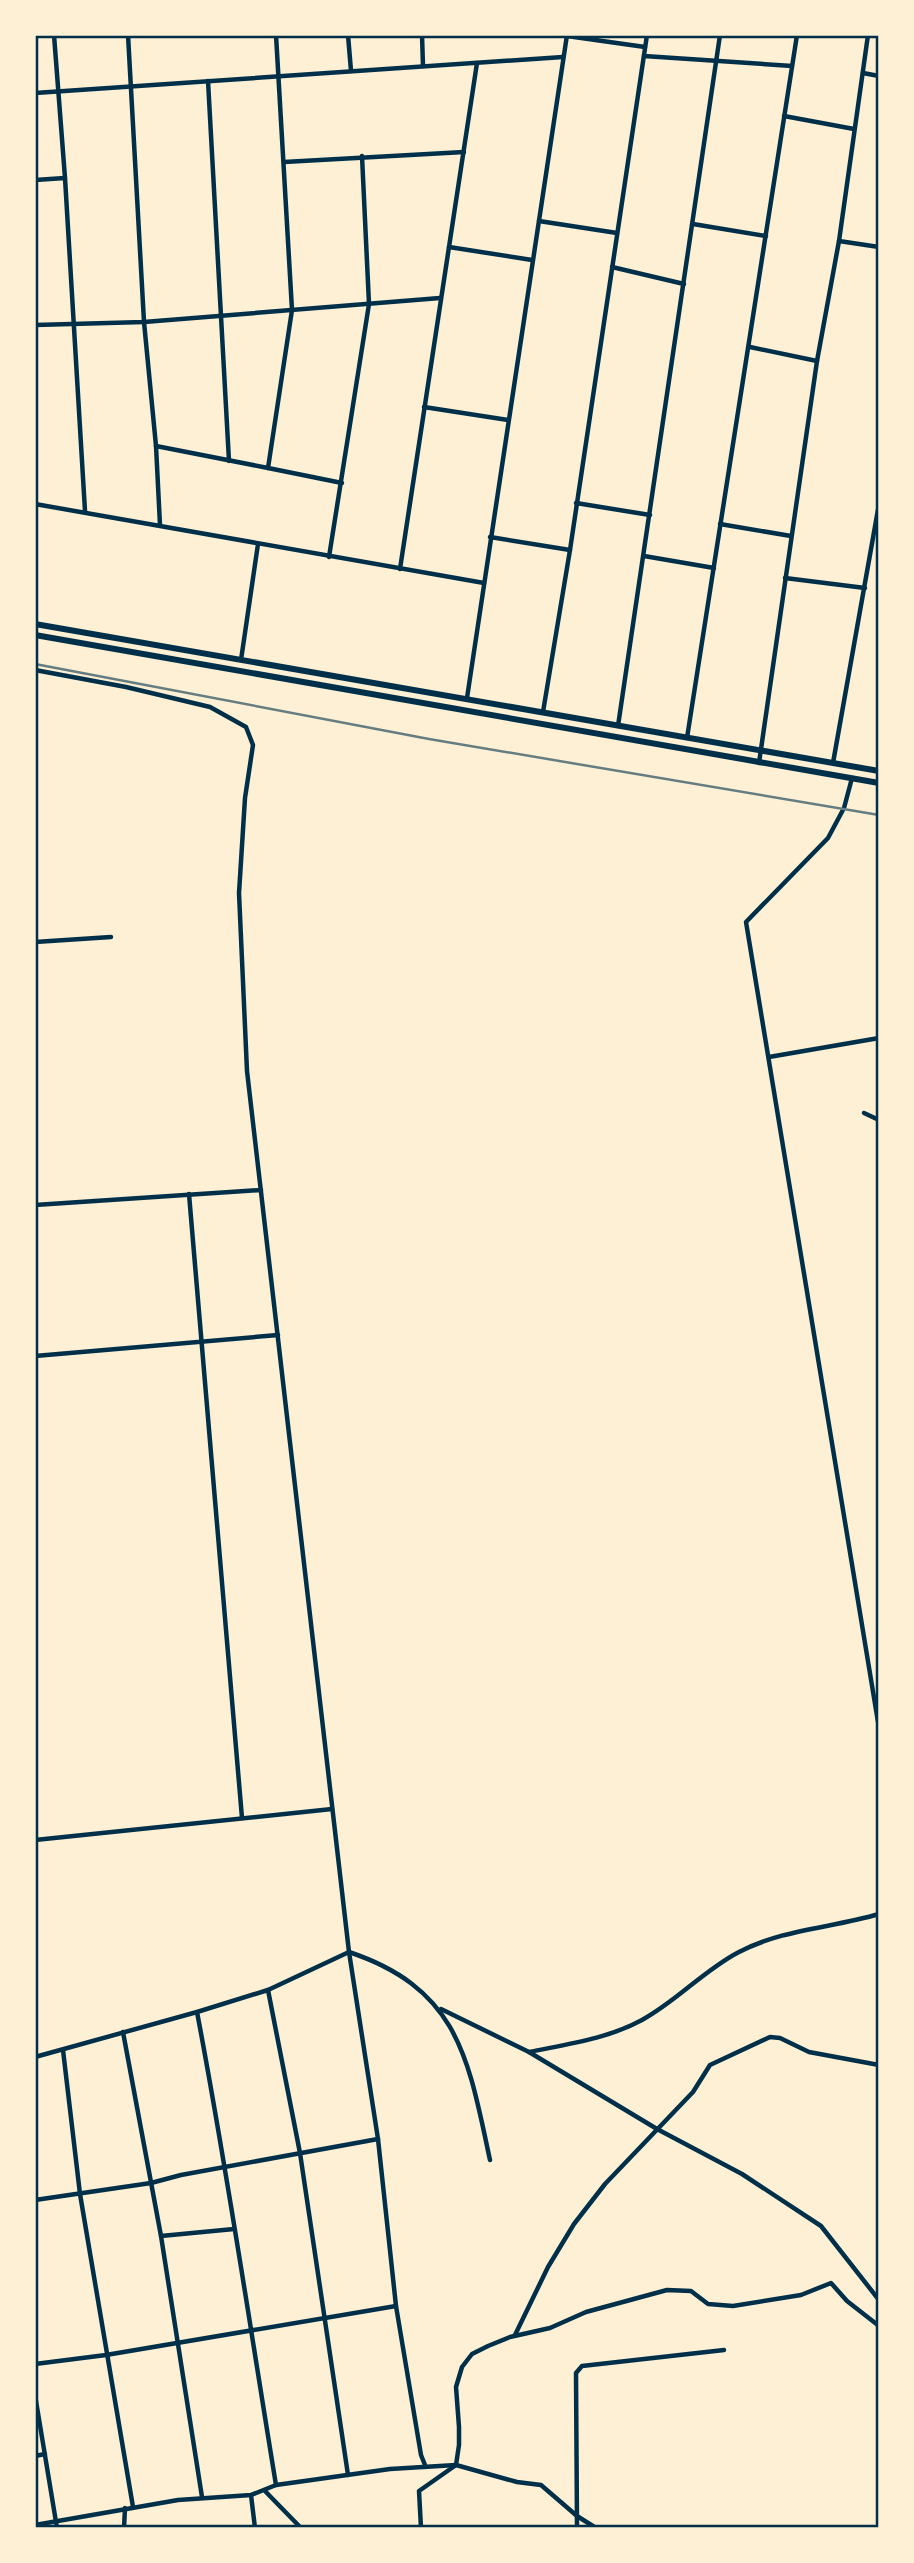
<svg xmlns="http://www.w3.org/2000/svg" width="914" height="2563" font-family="'Source Sans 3',sans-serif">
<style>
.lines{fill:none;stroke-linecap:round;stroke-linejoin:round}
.minor{stroke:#003049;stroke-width:4.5}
.primary{stroke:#003049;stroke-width:6}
.rail{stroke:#657d81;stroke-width:2.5}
.neatline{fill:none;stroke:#003049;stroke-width:2.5}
</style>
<rect width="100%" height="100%" fill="#fdf0d5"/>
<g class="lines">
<g class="minor">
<path d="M 54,35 L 65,178 L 85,511"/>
<path d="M 128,35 L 144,322 L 156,446 L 160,525"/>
<path d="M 348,35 L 351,71"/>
<path d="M 422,35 L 423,66"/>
<path d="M 567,36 L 645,47"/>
<path d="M 644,56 L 792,66"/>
<path d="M 863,73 L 879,76"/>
<path d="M 208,81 L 229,461"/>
<path d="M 35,93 L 563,57"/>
<path d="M 784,116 L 854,129"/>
<path d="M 284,162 L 464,152"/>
<path d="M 35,180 L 65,178"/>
<path d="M 539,221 L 617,233"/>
<path d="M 693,224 L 766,236"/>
<path d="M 839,241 L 879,247"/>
<path d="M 449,247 L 532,260"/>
<path d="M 612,267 L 684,284"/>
<path d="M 35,325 L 144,322 L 440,298"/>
<path d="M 750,347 L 817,361"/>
<path d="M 424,407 L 508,420"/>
<path d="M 156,446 L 268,468 L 292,310 L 276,35"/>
<path d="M 268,468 L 342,483"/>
<path d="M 576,503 L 650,515"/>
<path d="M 35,504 L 484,583"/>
<path d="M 720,524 L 791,536"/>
<path d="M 490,537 L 570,550"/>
<path d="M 644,556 L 714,568"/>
<path d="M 329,557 L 369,304 L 362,156"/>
<path d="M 400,569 L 477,63"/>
<path d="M 785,578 L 865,588"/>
<path d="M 241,660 L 258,544"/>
<path d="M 35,670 L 126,687 L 210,707 L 246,727 L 253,745 L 245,798 L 239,893 L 247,1071 L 349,1952 L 378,2139 L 396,2306 L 421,2455 L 425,2465"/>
<path d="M 467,698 L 567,35"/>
<path d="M 543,712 L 570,550 L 647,35"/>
<path d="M 618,726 L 720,35"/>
<path d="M 687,738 L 797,35"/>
<path d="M 759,763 L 817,361 L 839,241 L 868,35"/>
<path d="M 833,763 L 879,504"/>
<path d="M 852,778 L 844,808 L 828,838 L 746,922 L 879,1728"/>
<path d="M 35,942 L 111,937"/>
<path d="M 769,1057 L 879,1038"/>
<path d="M 864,1113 L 879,1120"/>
<path d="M 189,1194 L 242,1818"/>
<path d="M 35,1205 L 261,1190"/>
<path d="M 35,1356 L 278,1335"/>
<path d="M 35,1840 L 332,1809"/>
<path d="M 268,1990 L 300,2153 L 348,2475"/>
<path d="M 441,2009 L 529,2052 L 657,2129 L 742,2174 L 821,2226 L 879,2300"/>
<path d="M 197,2012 C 227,2169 250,2327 276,2485"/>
<path d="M 123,2032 L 161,2236 L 202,2497"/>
<path d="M 63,2050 L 80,2194 L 133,2507"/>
<path d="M 529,2052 C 568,2044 607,2039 642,2020 C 677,2001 704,1970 739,1952 C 783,1929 832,1928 879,1914"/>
<path d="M 35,2057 L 197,2012 L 268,1990 L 349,1952 C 459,1989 468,2058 490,2160"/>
<path d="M 35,2200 L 151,2183 L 181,2175 L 378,2139"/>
<path d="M 161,2236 L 234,2229"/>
<path d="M 515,2335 L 548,2267 L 574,2224 L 605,2184 L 693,2092 L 710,2065 L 770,2037 L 780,2038 L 809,2052 L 879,2065"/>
<path d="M 35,2364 L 106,2355 L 396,2306"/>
<path d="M 35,2395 L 57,2528"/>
<path d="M 35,2456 L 45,2454"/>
<path d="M 265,2491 L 301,2528"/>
<path d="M 251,2495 L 255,2528"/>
<path d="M 35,2525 L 178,2500 L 251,2495 L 276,2485 L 390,2469 L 456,2465 L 517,2482 L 541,2485 L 577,2516 L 596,2528"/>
<path d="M 124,2528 L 125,2508"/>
<path d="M 421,2528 L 419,2491 L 456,2465 L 459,2445 L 459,2427 L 456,2387 L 462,2367 L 472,2354 L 488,2346 L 510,2337 L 550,2328 L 586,2312 L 667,2290 L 691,2291 L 708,2304 L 733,2306 L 801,2295 L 831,2283 L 847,2301 L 879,2326"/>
<path d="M 577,2528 L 576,2373 L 582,2366 L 724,2350"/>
</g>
<g class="primary">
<path d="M 35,624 L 879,771"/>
<path d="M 35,635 L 879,783"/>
</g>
<path class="rail" d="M 35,664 L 429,739 L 879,815"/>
</g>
<rect width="914" height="2563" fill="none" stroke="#fdf0d5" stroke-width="74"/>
<rect x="37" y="37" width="840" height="2489" class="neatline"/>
</svg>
